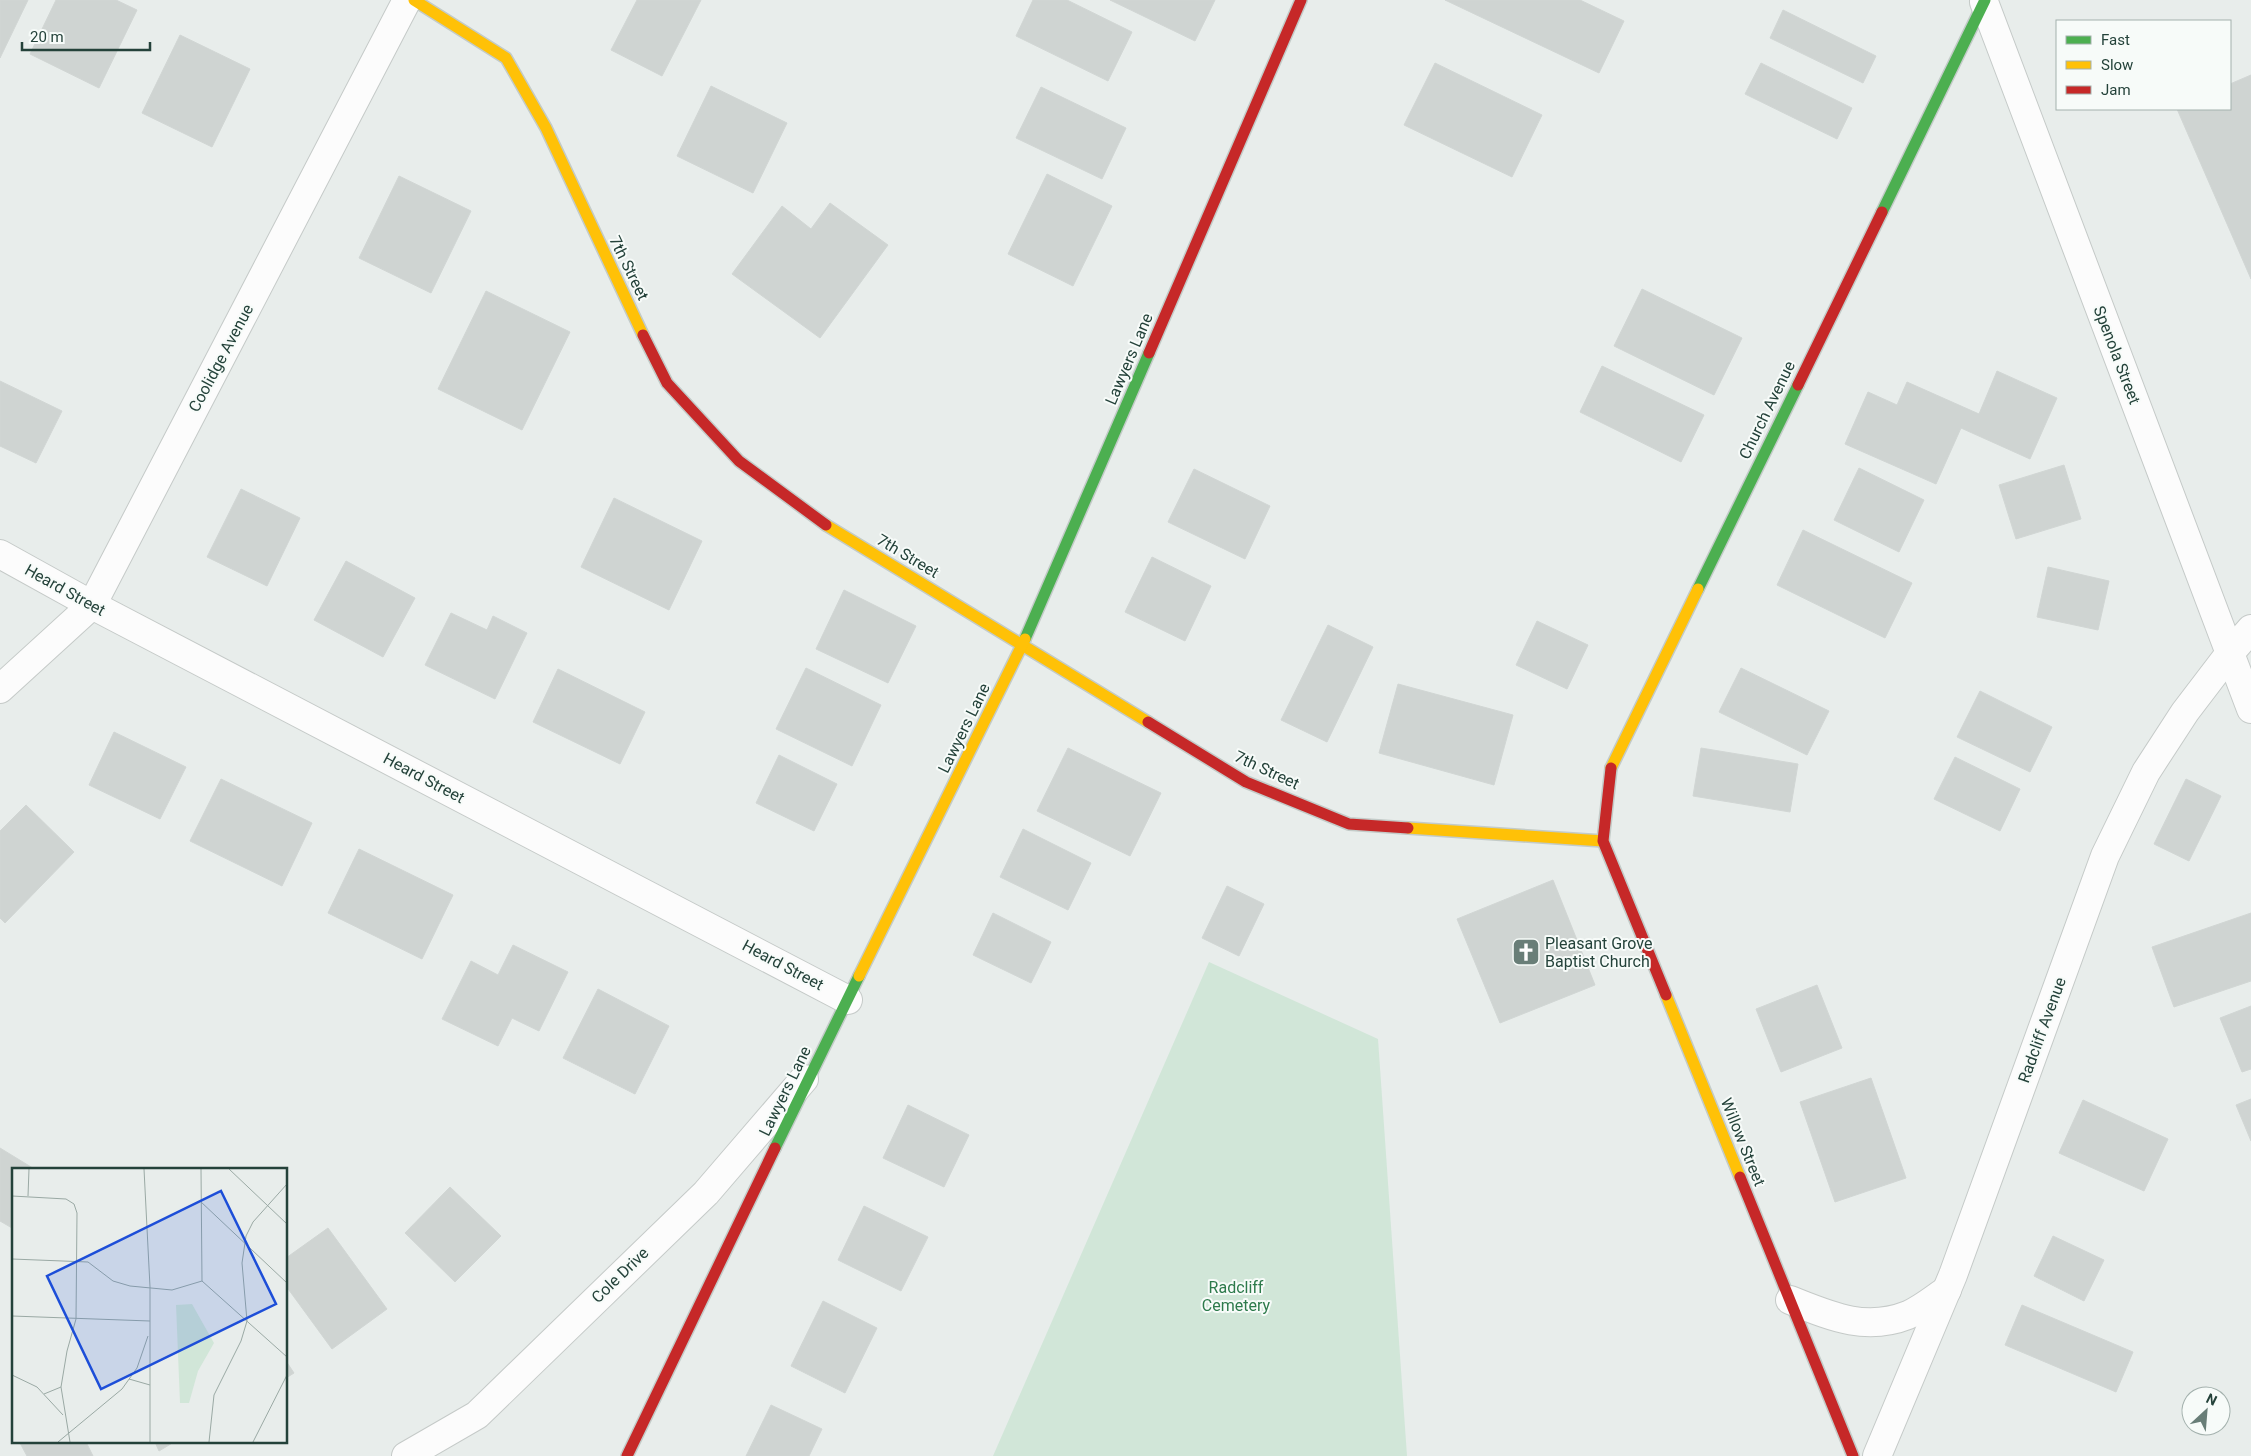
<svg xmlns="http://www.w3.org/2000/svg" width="2251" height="1456" font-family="Roboto,sans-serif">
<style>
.green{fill:#d1e6d8}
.building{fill:#cfd4d2;stroke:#d1d6d4}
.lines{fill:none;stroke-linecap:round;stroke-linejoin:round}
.street-casing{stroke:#c5cac8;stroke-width:30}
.fast-casing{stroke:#c3cbc8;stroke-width:14}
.slow-casing{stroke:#c3cbc8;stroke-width:14}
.jam-casing{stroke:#c3cbc8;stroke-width:14}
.street{stroke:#fcfcfc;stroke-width:28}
.fast{stroke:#4caf50;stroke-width:11}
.slow{stroke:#ffc107;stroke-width:11}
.jam{stroke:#c62828;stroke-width:11}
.labels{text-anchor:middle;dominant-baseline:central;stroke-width:4;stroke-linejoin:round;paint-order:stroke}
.street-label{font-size:16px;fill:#24423a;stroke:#f7fbf9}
.poi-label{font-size:16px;fill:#24423a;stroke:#f7fbf9;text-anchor:start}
.park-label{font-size:16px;fill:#2d7a4b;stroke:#f7fbf9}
.inset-road{fill:none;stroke:#9aa9a4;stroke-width:1}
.view{fill:#1d4ed8;fill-opacity:0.15;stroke:#1d4ed8;stroke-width:2.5}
.inset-edge{fill:none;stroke:#24423a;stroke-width:2.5}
</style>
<rect width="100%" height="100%" fill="#e8edeb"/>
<path class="green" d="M 1209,962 L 1378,1039 L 1407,1456 L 993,1456 Z"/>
<g class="building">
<path d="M 0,0 L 28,0 L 0,58 Z"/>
<path d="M 56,0 L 116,0 L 137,10 L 99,88 L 30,54 Z"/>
<path d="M 637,0 L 701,0 L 662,76 L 611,50 Z"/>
<path d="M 1033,0 L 1067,0 L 1132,32 L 1108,81 L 1016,36 Z"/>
<path d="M 1110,0 L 1215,0 L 1195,41 Z"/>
<path d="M 1445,0 L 1580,0 L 1624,21 L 1599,73 Z"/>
<path d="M 1783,10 L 1876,56 L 1863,83 L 1770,38 Z"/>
<path d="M 180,35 L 250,69 L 212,147 L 142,113 Z"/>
<path d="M 1435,63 L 1542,115 L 1512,177 L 1404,125 Z"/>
<path d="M 1761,63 L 1852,108 L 1837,139 L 1745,94 Z"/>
<path d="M 2251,75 L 2251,279 L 2177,109 L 2230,109 L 2230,84 Z"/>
<path d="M 711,86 L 787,123 L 753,193 L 677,156 Z"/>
<path d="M 1041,87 L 1126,128 L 1102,179 L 1016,138 Z"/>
<path d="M 1047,174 L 1112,206 L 1073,286 L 1008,254 Z"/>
<path d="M 399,176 L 471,211 L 431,293 L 359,258 Z"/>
<path d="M 830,203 L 888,245 L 820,338 L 732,274 L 782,206 L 811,229 Z"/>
<path d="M 1642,289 L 1742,338 L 1714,395 L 1614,346 Z"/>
<path d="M 486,291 L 570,332 L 522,430 L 438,389 Z"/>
<path d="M 1602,366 L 1704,415 L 1681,462 L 1580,412 Z"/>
<path d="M 1997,371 L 2057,398 L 2030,459 L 1961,428 L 1936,484 L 1845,444 L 1868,392 L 1897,405 L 1907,382 L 1979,414 Z"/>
<path d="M 0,381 L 62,411 L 36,463 L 0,446 Z"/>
<path d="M 2064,465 L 2081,519 L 2016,539 L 1999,485 Z"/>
<path d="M 1859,468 L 1924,500 L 1899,552 L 1834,520 Z"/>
<path d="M 1194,469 L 1270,506 L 1245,559 L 1168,522 Z"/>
<path d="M 241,489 L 300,518 L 267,586 L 207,557 Z"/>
<path d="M 614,498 L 702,541 L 669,610 L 581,567 Z"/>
<path d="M 1803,530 L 1912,583 L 1885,638 L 1777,585 Z"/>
<path d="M 1152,557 L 1211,586 L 1185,641 L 1125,612 Z"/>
<path d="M 346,561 L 415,598 L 383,657 L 314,620 Z"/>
<path d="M 2048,567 L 2109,581 L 2098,630 L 2037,617 Z"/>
<path d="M 844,590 L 916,626 L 888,683 L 816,649 Z"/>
<path d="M 451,613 L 487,630 L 493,616 L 527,633 L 495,699 L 425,665 Z"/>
<path d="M 1537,621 L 1588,645 L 1567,689 L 1516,665 Z"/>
<path d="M 1328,625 L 1373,647 L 1327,742 L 1281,720 Z"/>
<path d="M 806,668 L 881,705 L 852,766 L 776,729 Z"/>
<path d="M 1741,668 L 1829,711 L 1807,755 L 1719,712 Z"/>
<path d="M 558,669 L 645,712 L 620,764 L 533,722 Z"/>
<path d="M 1398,684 L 1513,715 L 1494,785 L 1379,753 Z"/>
<path d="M 1980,691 L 2052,727 L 2030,772 L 1957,737 Z"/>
<path d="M 114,732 L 186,767 L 160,819 L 89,785 Z"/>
<path d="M 1068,748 L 1161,793 L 1130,856 L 1037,811 Z"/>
<path d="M 1701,748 L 1798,764 L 1790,812 L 1693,796 Z"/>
<path d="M 779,755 L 837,784 L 814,831 L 756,803 Z"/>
<path d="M 1955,757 L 2020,789 L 2000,831 L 1934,799 Z"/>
<path d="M 221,779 L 312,823 L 282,886 L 190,841 Z"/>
<path d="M 2186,779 L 2221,796 L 2189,861 L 2154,844 Z"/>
<path d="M 26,805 L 74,852 L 5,923 L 0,918 L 0,831 Z"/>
<path d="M 1023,829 L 1091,863 L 1068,910 L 1000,877 Z"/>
<path d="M 359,849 L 453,895 L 422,959 L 328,913 Z"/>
<path d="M 1553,880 L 1595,985 L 1500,1023 L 1457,919 Z"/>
<path d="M 1227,886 L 1264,904 L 1239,956 L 1202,938 Z"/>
<path d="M 993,913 L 1051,942 L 1031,983 L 973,955 Z"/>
<path d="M 2251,913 L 2251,981 L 2174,1007 L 2152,947 Z"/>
<path d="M 513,945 L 568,972 L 539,1031 L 512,1018 L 498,1046 L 442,1019 L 471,961 L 498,975 Z"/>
<path d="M 1817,985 L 1842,1048 L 1781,1072 L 1756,1009 Z"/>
<path d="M 598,989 L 669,1026 L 635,1094 L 563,1058 Z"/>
<path d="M 2251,1006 L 2251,1069 L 2242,1072 L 2220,1018 Z"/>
<path d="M 1871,1078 L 1906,1178 L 1835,1202 L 1800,1102 Z"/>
<path d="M 2251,1099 L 2251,1141 L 2236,1105 Z"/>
<path d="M 2083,1100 L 2168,1139 L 2144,1191 L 2059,1153 Z"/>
<path d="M 908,1105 L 969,1135 L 944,1187 L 883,1158 Z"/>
<path d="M 0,1148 L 36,1170 L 14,1170 L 12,1228 L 0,1221 Z"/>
<path d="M 450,1187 L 501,1236 L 455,1282 L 405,1233 Z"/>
<path d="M 864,1206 L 928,1237 L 901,1291 L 838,1260 Z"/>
<path d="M 328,1228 L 387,1309 L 332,1349 L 286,1286 L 286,1258 Z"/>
<path d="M 2053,1236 L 2104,1260 L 2084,1301 L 2034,1276 Z"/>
<path d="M 823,1301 L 877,1328 L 845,1393 L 791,1366 Z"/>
<path d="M 2022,1305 L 2133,1352 L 2116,1392 L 2005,1345 Z"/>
<path d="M 286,1361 L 294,1373 L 286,1378 Z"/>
<path d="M 771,1405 L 822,1429 L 809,1456 L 746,1456 Z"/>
<path d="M 22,1442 L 86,1442 L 93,1456 L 27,1456 L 20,1443 Z"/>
<path d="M 155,1442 L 174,1442 L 159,1451 Z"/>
</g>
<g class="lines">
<g class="street-casing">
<g id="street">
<path d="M 1984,2 L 2251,709"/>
<path d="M 0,554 L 92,605 L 848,1000"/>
<path d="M 0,689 L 92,605 L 407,0"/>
<path d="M 1790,1300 C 1830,1316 1865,1332 1908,1315 C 1922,1309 1935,1298 1947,1290"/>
<path d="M 406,1456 L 477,1415 L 706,1193 L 804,1079"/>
<path d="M 1877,1456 L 1953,1275 L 2105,856 L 2146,772 L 2185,712 L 2230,653 L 2251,629"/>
</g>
</g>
<g class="fast-casing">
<g id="fast">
<path d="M 1882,212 L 1985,0"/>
<path d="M 1698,589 L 1798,385"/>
<path d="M 1025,639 L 1149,353"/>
<path d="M 775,1148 L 859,976"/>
</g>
</g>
<g class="slow-casing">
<g id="slow">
<path d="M 414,0 L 506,58 L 546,128 L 643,335"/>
<path d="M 826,525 L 1148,722"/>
<path d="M 1611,768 L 1698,589"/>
<path d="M 1408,828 L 1603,841"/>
<path d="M 859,976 L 1025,639"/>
<path d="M 1666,995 L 1740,1177"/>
</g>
</g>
<g class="jam-casing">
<g id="jam">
<path d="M 643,335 L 667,383 L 739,461 L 826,525"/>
<path d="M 1149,353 L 1301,0"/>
<path d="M 1798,385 L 1882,212"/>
<path d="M 1148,722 L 1246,782 L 1349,824 L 1408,828"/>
<path d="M 1611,768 L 1603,841 L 1666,995"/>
<path d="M 1740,1177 L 1853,1456"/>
<path d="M 627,1456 L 775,1148"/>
</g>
</g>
<use href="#street" class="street"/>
<use href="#fast" class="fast"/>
<use href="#slow" class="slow"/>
<use href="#jam" class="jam"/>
</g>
<defs>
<g id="church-square" transform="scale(1.4375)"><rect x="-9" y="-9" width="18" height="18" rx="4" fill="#697e78" stroke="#f7fbf9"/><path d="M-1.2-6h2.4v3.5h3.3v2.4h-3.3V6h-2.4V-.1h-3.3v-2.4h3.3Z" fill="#fff"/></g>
</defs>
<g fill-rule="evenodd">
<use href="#church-square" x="1526" y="952"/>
</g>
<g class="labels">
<g class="street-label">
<text transform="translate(629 268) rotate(64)">7th Street</text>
<text transform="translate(2117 355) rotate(69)">Spenola Street</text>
<text transform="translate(221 358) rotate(-62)">Coolidge Avenue</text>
<text transform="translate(1129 359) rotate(-67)">Lawyers Lane</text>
<text transform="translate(1767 410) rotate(-64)">Church Avenue</text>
<text transform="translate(908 556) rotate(31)">7th Street</text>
<text transform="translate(65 590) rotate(29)">Heard Street</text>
<text transform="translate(964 728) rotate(-64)">Lawyers Lane</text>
<text transform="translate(1267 770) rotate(25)">7th Street</text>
<text transform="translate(424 778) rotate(28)">Heard Street</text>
<text transform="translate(783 965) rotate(28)">Heard Street</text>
<text transform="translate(2042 1030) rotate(-70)">Radcliff Avenue</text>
<text transform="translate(785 1091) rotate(-64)">Lawyers Lane</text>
<text transform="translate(1743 1142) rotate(68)">Willow Street</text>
<text transform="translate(620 1275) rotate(-44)">Cole Drive</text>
</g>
<g class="poi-label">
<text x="1545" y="943">Pleasant Grove<tspan x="1545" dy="18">Baptist Church</tspan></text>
</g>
<g class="park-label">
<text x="1236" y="1287">Radcliff<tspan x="1236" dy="18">Cemetery</tspan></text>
</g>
</g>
<g transform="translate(12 1168)">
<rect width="275" height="275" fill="#e8edeb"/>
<path d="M 180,136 L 202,175 L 186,203 L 177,235 L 168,235 L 164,137 Z" fill="#d1e6d8"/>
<path class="inset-road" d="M 132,1 L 138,119 L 138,274M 189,1 L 190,113M 217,1 L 275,56M 0,28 L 54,31 L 62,36 L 65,45 L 64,151 L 55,183 L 49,219 L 58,274M 16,28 L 17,1M 188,33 L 275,115M 0,91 L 76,94 L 101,113 L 118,118 L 160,122 L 190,113M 190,113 L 275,189M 0,148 L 138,153M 0,207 L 25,219 L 51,247M 117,211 L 138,217M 32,226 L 49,219M 46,274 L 110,221 L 125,200 L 136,168M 197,274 L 202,227 L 229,173 L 235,153 L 230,95 L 234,68 L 241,54 L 275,16M 241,274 L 275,207"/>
<path class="view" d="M 209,23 L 264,136 L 89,221 L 35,108 Z"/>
<rect width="275" height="275" class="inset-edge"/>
</g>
<rect x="2056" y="20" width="175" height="90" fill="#f7fbf9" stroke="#a3b1ad"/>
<rect x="2066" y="36" width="25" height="8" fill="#4caf50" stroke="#a3b1ad"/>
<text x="2101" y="45" font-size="15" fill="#24423a">Fast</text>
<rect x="2066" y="61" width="25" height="8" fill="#ffc107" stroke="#a3b1ad"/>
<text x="2101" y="70" font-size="15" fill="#24423a">Slow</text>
<rect x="2066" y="86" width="25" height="8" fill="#c62828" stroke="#a3b1ad"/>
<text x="2101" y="95" font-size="15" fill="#24423a">Jam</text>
<g transform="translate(2206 1411) rotate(26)"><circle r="24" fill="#f7fbf9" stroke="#a3b1ad"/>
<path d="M0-4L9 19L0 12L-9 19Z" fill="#697e78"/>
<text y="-8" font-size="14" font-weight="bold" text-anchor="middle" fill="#24423a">N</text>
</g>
<path d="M22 42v8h128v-8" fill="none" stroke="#24423a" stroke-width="2.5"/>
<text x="30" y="42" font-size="15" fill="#24423a" stroke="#f7fbf9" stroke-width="4" paint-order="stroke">20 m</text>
</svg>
